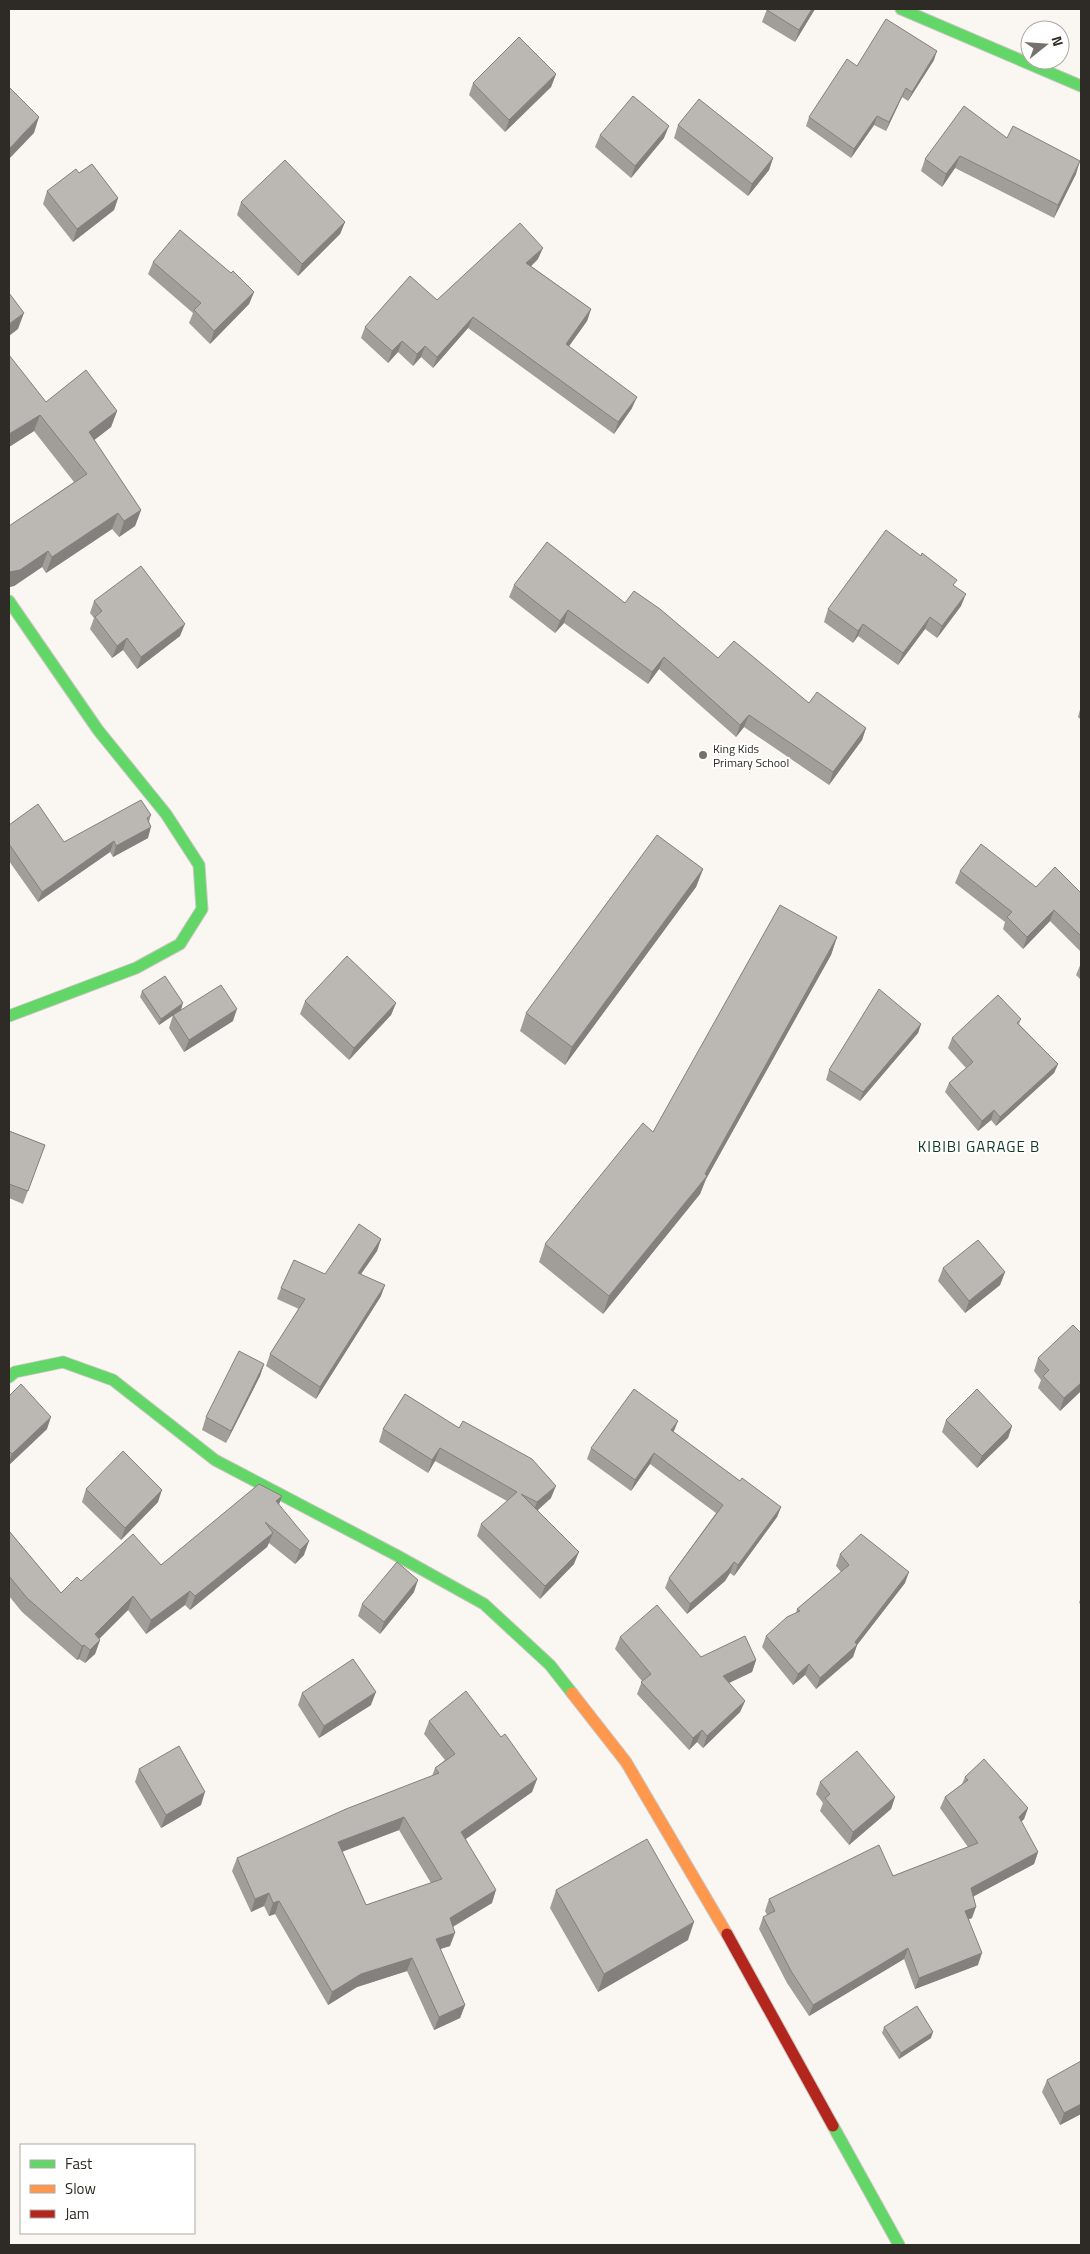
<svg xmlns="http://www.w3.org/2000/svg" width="1090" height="2254" font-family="'Titillium Web',sans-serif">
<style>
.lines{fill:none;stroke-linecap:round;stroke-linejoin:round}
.fast-casing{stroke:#cbc7c3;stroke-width:13}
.slow-casing{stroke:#cbc7c3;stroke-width:13}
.jam-casing{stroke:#cbc7c3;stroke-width:13}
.fast{stroke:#63d668;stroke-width:11}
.slow{stroke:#ff974d;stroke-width:11}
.jam{stroke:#b3261e;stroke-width:11}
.wall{fill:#a19d99;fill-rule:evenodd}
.shaded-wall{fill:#83807d}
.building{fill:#bbb7b2;stroke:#83807d;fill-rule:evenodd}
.poi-dot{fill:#75726d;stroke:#fff;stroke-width:2}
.labels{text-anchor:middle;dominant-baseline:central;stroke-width:4;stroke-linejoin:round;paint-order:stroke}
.poi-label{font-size:12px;fill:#2e2a25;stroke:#fff;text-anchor:start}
.quarter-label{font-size:15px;letter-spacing:1px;fill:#123923;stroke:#fff}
</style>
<rect width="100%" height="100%" fill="#faf7f2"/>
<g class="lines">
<g class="fast-casing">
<g id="fast">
<path d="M 901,9 L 1081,86"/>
<path d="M 9,601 L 98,730 L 166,814 L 199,865 L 202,909 L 180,944 L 136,968 L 9,1016"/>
<path d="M 9,1377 L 15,1372 L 63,1362 L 113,1380 L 215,1460 L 396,1555 L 484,1604 L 550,1665 L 572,1693"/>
<path d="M 833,2126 L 899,2245"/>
</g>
</g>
<g class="slow-casing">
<path id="slow" d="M 572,1693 L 626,1762 L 727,1934"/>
</g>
<g class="jam-casing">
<path id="jam" d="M 727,1934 L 833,2126"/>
</g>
<use href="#fast" class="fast"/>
<use href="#slow" class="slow"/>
<use href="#jam" class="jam"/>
</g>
<g class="wall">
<path d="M 767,9 L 815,9 L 795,42 L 762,22 Z"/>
<path d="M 934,60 L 908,101 L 902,97 L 886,131 L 874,125 L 851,158 L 806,126 L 809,117 L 857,66 Z"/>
<path d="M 556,74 L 551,87 L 505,132 L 469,95 L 473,83 Z"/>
<path d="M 678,125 L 773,158 L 769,170 L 748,196 L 674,138 Z"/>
<path d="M 600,135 L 664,138 L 631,178 L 595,147 Z"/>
<path d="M 1007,138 L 1076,174 L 1054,218 L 955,168 L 942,187 L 921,171 L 925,159 Z"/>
<path d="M 79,173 L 118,198 L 114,210 L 73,242 L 43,204 L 47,191 Z"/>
<path d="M 241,202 L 345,222 L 340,234 L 298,276 L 237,215 Z"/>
<path d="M 538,259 L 531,266 L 591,309 L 587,321 L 569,346 L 632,408 L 614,434 L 468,328 L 433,368 L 421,357 L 413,366 L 398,352 L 388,363 L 361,338 L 365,327 L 437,300 Z"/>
<path d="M 153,262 L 254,292 L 249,304 L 210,344 L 189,323 L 193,313 L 148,274 Z"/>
<path d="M 46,402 L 117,411 L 111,427 L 94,440 L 141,510 L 135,526 L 119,537 L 112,529 L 46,573 L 42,567 L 14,586 L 9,587 L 9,526 L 74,482 L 34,431 L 9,447 Z"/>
<path d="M 514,585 L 625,603 L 718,658 L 809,703 L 866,728 L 862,740 L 829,785 L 744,727 L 736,737 L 659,669 L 648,684 L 564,623 L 555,633 L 509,597 Z"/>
<path d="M 955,586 L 961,606 L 937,638 L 925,629 L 898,665 L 858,636 L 853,643 L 824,622 L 828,609 Z"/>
<path d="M 94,601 L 180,636 L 137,669 L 123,650 L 112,658 L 90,629 L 94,618 L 90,613 Z"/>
<path d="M 1081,706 L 1081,720 L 1078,717 Z"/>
<path d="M 151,815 L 149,822 L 148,838 L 113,857 L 110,852 L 38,902 L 9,861 L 9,825 L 64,842 Z"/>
<path d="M 703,869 L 696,887 L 565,1065 L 520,1031 L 526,1013 Z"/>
<path d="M 960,871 L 1036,887 L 1081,893 L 1081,952 L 1050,921 L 1023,949 L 1003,929 L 1005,922 L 955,883 Z"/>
<path d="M 837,937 L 831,955 L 706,1179 L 700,1194 L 603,1314 L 539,1262 L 545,1244 L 653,1132 Z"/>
<path d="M 1081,963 L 1081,980 L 1076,975 Z"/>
<path d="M 142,991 L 181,1010 L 159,1025 L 140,997 Z"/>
<path d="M 305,1001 L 396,1003 L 391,1015 L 349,1060 L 300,1014 Z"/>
<path d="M 173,1015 L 233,1021 L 184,1052 L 169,1028 Z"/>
<path d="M 1021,1019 L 1019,1024 L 1058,1064 L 1054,1073 L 996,1126 L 991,1120 L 978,1131 L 945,1092 L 949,1083 L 966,1068 L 948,1048 L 952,1038 Z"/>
<path d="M 921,1024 L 918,1033 L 860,1101 L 826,1080 L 829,1070 Z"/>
<path d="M 9,1131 L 45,1145 L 23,1204 L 9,1198 Z"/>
<path d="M 381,1239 L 377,1251 L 361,1274 L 381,1296 L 316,1399 L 266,1366 L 270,1354 L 299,1309 L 277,1299 L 281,1288 L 325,1274 Z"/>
<path d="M 943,1268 L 1005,1272 L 1000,1285 L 965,1313 L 938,1281 Z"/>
<path d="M 1081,1333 L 1081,1391 L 1060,1411 L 1038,1388 L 1041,1380 L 1034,1371 L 1038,1358 Z"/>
<path d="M 264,1364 L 260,1376 L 226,1443 L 202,1430 L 206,1417 Z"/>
<path d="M 405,1394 L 551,1498 L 538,1510 L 574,1564 L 540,1599 L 477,1536 L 481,1524 L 507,1501 L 435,1461 L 428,1473 L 379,1442 L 383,1429 Z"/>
<path d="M 9,1396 L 47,1429 L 9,1465 Z"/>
<path d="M 946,1420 L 1012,1426 L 1008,1438 L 977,1468 L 942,1432 Z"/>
<path d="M 674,1431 L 673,1432 L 740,1481 L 781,1507 L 777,1517 L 734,1576 L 730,1573 L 725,1581 L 687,1614 L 665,1588 L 669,1578 L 716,1513 L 650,1464 L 631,1491 L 587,1459 L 591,1448 Z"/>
<path d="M 86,1489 L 158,1502 L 121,1540 L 82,1502 Z"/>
<path d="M 282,1496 L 279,1504 L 304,1555 L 295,1564 L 269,1543 L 267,1547 L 190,1610 L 185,1605 L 146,1634 L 128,1610 L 99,1639 L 100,1640 L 95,1654 L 85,1663 L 79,1659 L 77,1660 L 22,1612 L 9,1596 L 9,1531 L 61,1593 L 81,1581 L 161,1565 Z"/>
<path d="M 840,1554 L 905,1583 L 857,1645 L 853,1657 L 816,1689 L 805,1675 L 793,1685 L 762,1647 L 766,1636 L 796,1613 L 797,1609 L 841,1572 L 836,1566 Z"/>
<path d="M 414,1592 L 380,1634 L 358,1616 L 362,1604 Z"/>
<path d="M 1081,1597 L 1081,1604 L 1079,1603 Z"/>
<path d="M 620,1637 L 701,1657 L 756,1660 L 752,1672 L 729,1683 L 745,1701 L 740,1712 L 703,1748 L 697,1742 L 689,1750 L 637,1694 L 642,1681 L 615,1649 Z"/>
<path d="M 302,1693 L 371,1705 L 319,1738 L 298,1705 Z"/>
<path d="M 429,1721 L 501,1737 L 537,1779 L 532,1792 L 466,1839 L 492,1903 L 453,1927 L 450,1946 L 440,1949 L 465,2005 L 460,2018 L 434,2030 L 407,1971 L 357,1987 L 328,2005 L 275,1914 L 269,1916 L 264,1906 L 251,1912 L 232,1871 L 237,1858 L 432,1776 L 435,1768 L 445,1760 L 424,1734 ZM 399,1830 L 431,1883 L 366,1905 L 342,1852 Z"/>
<path d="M 139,1769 L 201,1805 L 161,1828 L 135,1782 Z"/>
<path d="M 965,1777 L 1028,1808 L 1024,1819 L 1021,1822 L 1038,1852 L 1034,1864 L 973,1896 L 972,1918 L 969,1919 L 978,1965 L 915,1989 L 904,1959 L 809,2016 L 787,1983 L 759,1929 L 763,1917 L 767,1915 L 765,1911 L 769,1899 L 893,1876 L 968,1847 L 940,1808 L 945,1797 L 962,1784 Z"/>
<path d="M 820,1782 L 895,1797 L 891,1809 L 849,1845 L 820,1811 L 823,1803 L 816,1794 Z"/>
<path d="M 556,1890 L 688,1940 L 598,1992 L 550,1908 Z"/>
<path d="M 884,2027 L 931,2038 L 899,2059 L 882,2033 Z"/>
<path d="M 1047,2080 L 1081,2114 L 1060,2125 L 1042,2092 Z"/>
</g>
<g class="shaded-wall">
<path d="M 812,9 L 815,9 L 795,42 L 799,30 Z"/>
<path d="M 937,51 L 934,60 L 908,101 L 912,92 Z"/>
<path d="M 556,74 L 551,87 L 505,132 L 509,120 Z"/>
<path d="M 906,88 L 902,97 L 886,131 L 889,122 Z"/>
<path d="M 877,116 L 874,125 L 851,158 L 854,149 Z"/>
<path d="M 39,117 L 34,133 L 9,159 L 9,149 Z"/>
<path d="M 669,126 L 664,138 L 631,178 L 635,166 Z"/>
<path d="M 960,156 L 955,168 L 942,187 L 946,174 Z"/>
<path d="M 773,158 L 769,170 L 748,196 L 752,184 Z"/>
<path d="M 1080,161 L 1076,174 L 1054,218 L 1058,205 Z"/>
<path d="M 118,198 L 114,210 L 73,242 L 77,229 Z"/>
<path d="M 345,222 L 340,234 L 298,276 L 302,264 Z"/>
<path d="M 543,248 L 538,259 L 522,275 L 526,263 Z"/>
<path d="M 254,292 L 249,304 L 210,344 L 214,331 Z"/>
<path d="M 591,309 L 587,321 L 562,356 L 566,344 Z"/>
<path d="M 24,313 L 18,329 L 9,336 L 9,324 Z"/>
<path d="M 473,317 L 468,328 L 433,368 L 437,357 Z"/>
<path d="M 402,341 L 398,352 L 388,363 L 392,351 Z"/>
<path d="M 425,346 L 421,357 L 413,366 L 417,354 Z"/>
<path d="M 637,397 L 632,408 L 614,434 L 618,422 Z"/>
<path d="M 117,411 L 111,427 L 84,448 L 89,432 Z"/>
<path d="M 40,415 L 34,431 L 9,447 L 9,434 Z"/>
<path d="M 141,510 L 135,526 L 119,537 L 124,521 Z"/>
<path d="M 118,513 L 112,529 L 46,573 L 52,557 Z"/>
<path d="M 48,551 L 42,567 L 14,586 L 9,587 L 9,572 Z"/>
<path d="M 966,594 L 961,606 L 937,638 L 942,626 Z"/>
<path d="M 568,610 L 564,623 L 555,633 L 560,621 Z"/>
<path d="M 930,617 L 925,629 L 898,665 L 903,653 Z"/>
<path d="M 185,624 L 180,636 L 137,669 L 141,657 Z"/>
<path d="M 863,624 L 858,636 L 853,643 L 858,631 Z"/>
<path d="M 127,638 L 123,650 L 112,658 L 117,646 Z"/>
<path d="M 664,657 L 659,669 L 648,684 L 652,672 Z"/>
<path d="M 749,715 L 744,727 L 736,737 L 740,725 Z"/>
<path d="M 866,728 L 862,740 L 829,785 L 833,772 Z"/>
<path d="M 151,827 L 148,838 L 113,857 L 116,846 Z"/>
<path d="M 114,841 L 110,852 L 38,902 L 42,892 Z"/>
<path d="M 703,869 L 696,887 L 565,1065 L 572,1047 Z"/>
<path d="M 1054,910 L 1050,921 L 1023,949 L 1027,937 Z"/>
<path d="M 837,937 L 831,955 L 706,1179 L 700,1194 L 603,1314 L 609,1296 L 705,1174 Z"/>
<path d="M 183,1003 L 181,1010 L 159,1025 L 161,1019 Z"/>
<path d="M 396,1003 L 391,1015 L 349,1060 L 354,1048 Z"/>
<path d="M 237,1009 L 233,1021 L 184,1052 L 189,1040 Z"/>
<path d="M 921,1024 L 918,1033 L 860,1101 L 863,1092 Z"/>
<path d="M 1058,1064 L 1054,1073 L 996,1126 L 1000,1117 Z"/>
<path d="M 994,1110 L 991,1120 L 978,1131 L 982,1121 Z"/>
<path d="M 381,1239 L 377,1251 L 354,1284 L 358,1273 Z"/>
<path d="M 1005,1272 L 1000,1285 L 965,1313 L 969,1301 Z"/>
<path d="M 385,1285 L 381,1296 L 316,1399 L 320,1387 Z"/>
<path d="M 264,1364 L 260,1376 L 226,1443 L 231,1431 Z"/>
<path d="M 1081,1383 L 1081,1391 L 1060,1411 L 1064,1398 Z"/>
<path d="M 51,1417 L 47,1429 L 9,1465 L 9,1462 L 12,1454 Z"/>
<path d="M 678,1421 L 674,1431 L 667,1441 L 671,1430 Z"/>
<path d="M 1012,1426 L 1008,1438 L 977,1468 L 982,1456 Z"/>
<path d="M 440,1448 L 435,1461 L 428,1473 L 432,1460 Z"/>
<path d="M 654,1453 L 650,1464 L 631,1491 L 635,1480 Z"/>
<path d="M 556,1486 L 551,1498 L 532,1515 L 537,1502 Z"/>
<path d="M 162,1490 L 158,1502 L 121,1540 L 125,1528 Z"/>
<path d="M 282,1496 L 277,1510 L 276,1501 Z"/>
<path d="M 781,1507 L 777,1517 L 734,1576 L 738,1565 Z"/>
<path d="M 273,1533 L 267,1547 L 190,1610 L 195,1596 Z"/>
<path d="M 309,1541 L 304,1555 L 295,1564 L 300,1550 Z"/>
<path d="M 579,1552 L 574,1564 L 540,1599 L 545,1586 Z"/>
<path d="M 734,1562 L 730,1573 L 725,1581 L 687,1614 L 690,1604 Z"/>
<path d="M 909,1572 L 905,1583 L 857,1645 L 853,1657 L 816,1689 L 820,1678 L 855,1642 Z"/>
<path d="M 418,1580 L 414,1592 L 380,1634 L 384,1622 Z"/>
<path d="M 190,1591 L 185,1605 L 146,1634 L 151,1620 Z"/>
<path d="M 133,1596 L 128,1610 L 90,1648 L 95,1634 Z"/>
<path d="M 100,1640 L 95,1654 L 85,1663 L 90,1650 Z"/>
<path d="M 84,1645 L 79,1659 L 77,1660 L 82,1646 Z"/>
<path d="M 756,1660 L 752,1672 L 718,1688 L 723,1676 Z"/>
<path d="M 809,1664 L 805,1675 L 793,1685 L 798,1674 Z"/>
<path d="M 376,1692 L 371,1705 L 319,1738 L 324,1726 Z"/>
<path d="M 745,1701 L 740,1712 L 703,1748 L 707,1736 Z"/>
<path d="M 702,1730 L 697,1742 L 689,1750 L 693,1738 Z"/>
<path d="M 537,1779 L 532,1792 L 457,1845 L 461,1832 Z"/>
<path d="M 205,1792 L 201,1805 L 161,1828 L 166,1815 Z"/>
<path d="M 895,1797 L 891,1809 L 849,1845 L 853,1832 Z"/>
<path d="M 1028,1808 L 1024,1819 L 1015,1828 L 1019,1817 Z"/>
<path d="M 404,1817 L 399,1830 L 333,1855 L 338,1842 Z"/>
<path d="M 1038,1852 L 1034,1864 L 967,1900 L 971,1888 Z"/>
<path d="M 496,1890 L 492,1903 L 445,1931 L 450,1918 Z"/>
<path d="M 269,1893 L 264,1906 L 251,1912 L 255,1899 Z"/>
<path d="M 279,1901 L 275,1914 L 269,1916 L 273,1903 Z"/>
<path d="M 976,1907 L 972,1918 L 961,1922 L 965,1911 Z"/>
<path d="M 694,1922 L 688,1940 L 598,1992 L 604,1974 Z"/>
<path d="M 455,1933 L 450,1946 L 431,1952 L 436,1939 Z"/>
<path d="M 908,1948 L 904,1959 L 809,2016 L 813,2005 Z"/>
<path d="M 982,1953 L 978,1965 L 915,1989 L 919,1978 Z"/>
<path d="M 412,1958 L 407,1971 L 357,1987 L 328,2005 L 332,1992 L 361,1974 Z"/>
<path d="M 465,2005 L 460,2018 L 434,2030 L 439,2017 Z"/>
<path d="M 933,2032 L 931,2038 L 899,2059 L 901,2053 Z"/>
<path d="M 1081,2104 L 1081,2114 L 1060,2125 L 1064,2113 Z"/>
</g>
<g class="building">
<path d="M 767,9 L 812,9 L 799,30 L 767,10 Z"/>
<path d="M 886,19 L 937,51 L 912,92 L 906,88 L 889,122 L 877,116 L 854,149 L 809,117 L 847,59 L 857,66 Z"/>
<path d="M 519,37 L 556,74 L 509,120 L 473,83 Z"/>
<path d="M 9,87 L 39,117 L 9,149 Z"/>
<path d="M 633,96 L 669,126 L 635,166 L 600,135 Z"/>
<path d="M 699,99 L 773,158 L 752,184 L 678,125 Z"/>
<path d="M 964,106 L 1007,138 L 1013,126 L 1080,161 L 1058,205 L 960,156 L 946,174 L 925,159 Z"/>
<path d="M 285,160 L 345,222 L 302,264 L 241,202 Z"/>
<path d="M 92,164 L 118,198 L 77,229 L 47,191 L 76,169 L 79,173 Z"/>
<path d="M 520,223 L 543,248 L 526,263 L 591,309 L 566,344 L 637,397 L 618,422 L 473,317 L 437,357 L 425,346 L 417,354 L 402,341 L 392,351 L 365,327 L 410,276 L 437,300 Z"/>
<path d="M 180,230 L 231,273 L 233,271 L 254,292 L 214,331 L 194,310 L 201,303 L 153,262 Z"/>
<path d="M 9,293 L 24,313 L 9,324 Z"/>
<path d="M 9,355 L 46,402 L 86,370 L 117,411 L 89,432 L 141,510 L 124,521 L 118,513 L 52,557 L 48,551 L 20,570 L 9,572 L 9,526 L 87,474 L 40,415 L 9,434 Z"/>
<path d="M 886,530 L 921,556 L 922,553 L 957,580 L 953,585 L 966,594 L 942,626 L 930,617 L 903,653 L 863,624 L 858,631 L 828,609 Z"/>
<path d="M 547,542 L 625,603 L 634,591 L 660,609 L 718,658 L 734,641 L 809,703 L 817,692 L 866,728 L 833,772 L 749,715 L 740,725 L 664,657 L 652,672 L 568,610 L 560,621 L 514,585 Z"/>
<path d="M 141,566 L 185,624 L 141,657 L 127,638 L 117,646 L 95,617 L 102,611 L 94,601 Z"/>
<path d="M 141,800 L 151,815 L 147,818 L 151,827 L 116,846 L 114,841 L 42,892 L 9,844 L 9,825 L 38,804 L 64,842 Z"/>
<path d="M 657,835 L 703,869 L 572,1047 L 526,1013 Z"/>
<path d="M 981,844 L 1036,887 L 1055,867 L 1081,893 L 1081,936 L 1054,910 L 1027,937 L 1007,917 L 1012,912 L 960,871 Z"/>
<path d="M 780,905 L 837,937 L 705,1174 L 707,1176 L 609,1296 L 545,1244 L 643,1123 L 653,1132 Z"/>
<path d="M 347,956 L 396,1003 L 354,1048 L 305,1001 Z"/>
<path d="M 165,976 L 183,1003 L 161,1019 L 142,991 Z"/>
<path d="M 221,985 L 237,1009 L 189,1040 L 173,1015 Z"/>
<path d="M 879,989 L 921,1024 L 863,1092 L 829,1070 Z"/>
<path d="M 998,995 L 1021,1019 L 1017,1023 L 1058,1064 L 1000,1117 L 994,1110 L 982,1121 L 949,1083 L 973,1062 L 952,1038 Z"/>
<path d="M 9,1131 L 45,1145 L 28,1191 L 9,1184 Z"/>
<path d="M 359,1224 L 381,1239 L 358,1273 L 385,1285 L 320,1387 L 270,1354 L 305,1299 L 281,1288 L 294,1260 L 325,1274 Z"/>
<path d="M 978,1240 L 1005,1272 L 969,1301 L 943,1268 Z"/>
<path d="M 1073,1325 L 1081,1333 L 1081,1383 L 1064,1398 L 1043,1376 L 1049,1370 L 1038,1358 Z"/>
<path d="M 239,1351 L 264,1364 L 231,1431 L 206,1417 Z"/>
<path d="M 21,1384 L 51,1417 L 12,1454 L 9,1451 L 9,1396 Z"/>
<path d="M 634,1389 L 678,1421 L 671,1430 L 740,1481 L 742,1478 L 781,1507 L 738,1565 L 734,1562 L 728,1570 L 690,1604 L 669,1578 L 723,1505 L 654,1453 L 635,1480 L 591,1448 Z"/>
<path d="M 977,1389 L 1012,1426 L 982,1456 L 946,1420 Z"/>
<path d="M 405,1394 L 459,1428 L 463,1421 L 532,1459 L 556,1486 L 537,1502 L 521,1494 L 579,1552 L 545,1586 L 481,1524 L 517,1492 L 440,1448 L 432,1460 L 383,1429 Z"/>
<path d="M 123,1451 L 162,1490 L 125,1528 L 86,1489 Z"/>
<path d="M 259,1484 L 282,1496 L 276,1501 L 309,1541 L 300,1550 L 265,1522 L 273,1533 L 195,1596 L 190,1591 L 151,1620 L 133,1596 L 95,1634 L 100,1640 L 90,1650 L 84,1645 L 82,1646 L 27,1598 L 9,1576 L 9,1531 L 61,1593 L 77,1577 L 81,1581 L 133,1534 L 161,1565 Z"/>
<path d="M 861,1534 L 909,1572 L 855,1642 L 857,1645 L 820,1678 L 809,1664 L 798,1674 L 766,1636 L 787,1617 L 800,1611 L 797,1609 L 849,1565 L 840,1554 Z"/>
<path d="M 397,1562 L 418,1580 L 384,1622 L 362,1604 Z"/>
<path d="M 657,1605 L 701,1657 L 745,1636 L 756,1660 L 723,1676 L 745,1701 L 707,1736 L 702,1730 L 693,1738 L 641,1682 L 651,1674 L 620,1637 Z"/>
<path d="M 353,1659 L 376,1692 L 324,1726 L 302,1693 Z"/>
<path d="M 466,1691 L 501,1737 L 505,1734 L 537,1779 L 461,1832 L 496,1890 L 450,1918 L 455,1933 L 436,1939 L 465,2005 L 439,2017 L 412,1958 L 361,1974 L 332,1992 L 279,1901 L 273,1903 L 269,1893 L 255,1899 L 237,1858 L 346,1809 L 439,1773 L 435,1768 L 455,1754 L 429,1721 ZM 404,1817 L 442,1879 L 366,1905 L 338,1842 Z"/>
<path d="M 179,1746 L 205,1792 L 166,1815 L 139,1769 Z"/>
<path d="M 857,1751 L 895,1797 L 853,1832 L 825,1798 L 830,1794 L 820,1782 Z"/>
<path d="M 984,1759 L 1028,1808 L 1019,1817 L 1038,1852 L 971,1888 L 976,1907 L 965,1911 L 982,1953 L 919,1978 L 908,1948 L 813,2005 L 791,1971 L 763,1917 L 775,1911 L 769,1899 L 879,1845 L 893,1876 L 978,1843 L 945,1797 L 968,1780 L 965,1777 Z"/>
<path d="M 647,1839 L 694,1922 L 604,1974 L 556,1890 Z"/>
<path d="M 917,2006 L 933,2032 L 901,2053 L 884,2027 Z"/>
<path d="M 1081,2061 L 1081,2104 L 1064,2113 L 1047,2080 Z"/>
</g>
<circle class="poi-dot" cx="703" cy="755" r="5"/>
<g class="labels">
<g class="poi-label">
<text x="713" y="748">King Kids<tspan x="713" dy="14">Primary School</tspan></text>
</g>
<g class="quarter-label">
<text x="979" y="1146">KIBIBI GARAGE B</text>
</g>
</g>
<rect width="1090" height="2254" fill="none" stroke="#2e2a25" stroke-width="20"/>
<rect x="20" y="2144" width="175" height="90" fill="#ffffff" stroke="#abaaa8"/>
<rect x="30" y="2160" width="25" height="8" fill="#63d668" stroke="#abaaa8"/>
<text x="65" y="2169" font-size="15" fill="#2e2a25">Fast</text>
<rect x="30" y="2185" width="25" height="8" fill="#ff974d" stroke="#abaaa8"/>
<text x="65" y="2194" font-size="15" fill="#2e2a25">Slow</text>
<rect x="30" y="2210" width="25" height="8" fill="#b3261e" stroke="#abaaa8"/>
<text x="65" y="2219" font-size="15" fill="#2e2a25">Jam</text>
<g transform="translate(1045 45) rotate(73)"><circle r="24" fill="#ffffff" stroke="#abaaa8"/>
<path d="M0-4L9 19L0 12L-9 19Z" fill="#75726d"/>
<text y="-8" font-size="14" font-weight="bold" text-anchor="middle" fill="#2e2a25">N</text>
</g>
</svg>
